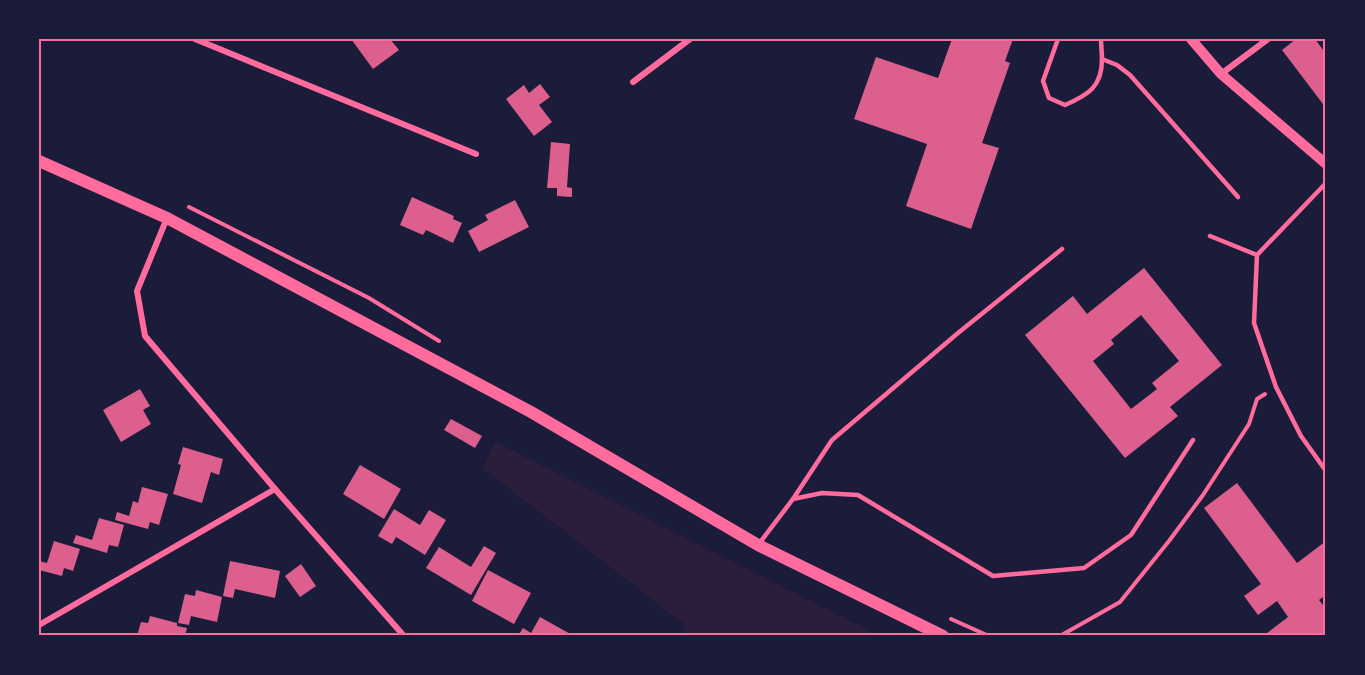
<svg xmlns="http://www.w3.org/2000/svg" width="1365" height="675" font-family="Roboto,sans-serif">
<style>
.green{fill:#2a1e3b}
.building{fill:#dd5f8e;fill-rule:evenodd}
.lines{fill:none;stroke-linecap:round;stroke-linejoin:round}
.path{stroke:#ff6b9d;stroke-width:4}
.service{stroke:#ff6b9d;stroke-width:4.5}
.minor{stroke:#ff6b9d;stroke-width:6}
.tertiary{stroke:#ff6b9d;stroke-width:10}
.secondary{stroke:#ff6b9d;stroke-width:12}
.neatline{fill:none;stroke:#ff6b9d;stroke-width:2}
</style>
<rect width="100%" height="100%" fill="#1b1b3a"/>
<path class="green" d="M 495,442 L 880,636 L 681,636 L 685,625 L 483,468 Z"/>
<g class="building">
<path d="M 351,39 L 390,39 L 399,50 L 373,69 Z"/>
<path d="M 952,39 L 1013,39 L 1005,61 L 1010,63 L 982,143 L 999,148 L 971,229 L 906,206 L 927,144 L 854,119 L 876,57 L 938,78 Z"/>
<path d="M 1296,39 L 1315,39 L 1326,54 L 1326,108 L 1282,50 Z"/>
<path d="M 540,84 L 550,97 L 539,105 L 552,122 L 534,136 L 506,99 L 524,85 L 529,93 Z"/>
<path d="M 551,142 L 570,144 L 567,187 L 572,188 L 572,197 L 557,196 L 557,188 L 547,188 Z"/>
<path d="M 412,197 L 454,216 L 453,219 L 462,223 L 453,243 L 426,230 L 423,235 L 400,225 Z"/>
<path d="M 515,200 L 529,227 L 479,252 L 468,231 L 488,220 L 485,215 Z"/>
<path d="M 1144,268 L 1222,365 L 1170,407 L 1178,416 L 1125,458 L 1025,335 L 1073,296 L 1087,314 ZM 1141,315 L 1179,361 L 1152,383 L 1157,389 L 1131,409 L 1093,361 L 1114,344 L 1111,340 Z"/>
<path d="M 140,389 L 150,406 L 143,410 L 151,424 L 121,442 L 103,410 Z"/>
<path d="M 451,419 L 482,436 L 475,448 L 444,430 Z"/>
<path d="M 183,447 L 223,459 L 219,475 L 211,472 L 202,503 L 173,494 L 181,465 L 178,464 Z"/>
<path d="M 360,465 L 401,489 L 384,519 L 343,494 Z"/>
<path d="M 1237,483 L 1297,563 L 1326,541 L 1326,595 L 1319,600 L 1326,609 L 1326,636 L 1263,636 L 1288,617 L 1277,601 L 1258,615 L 1244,596 L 1261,584 L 1204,508 Z"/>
<path d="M 142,487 L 168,494 L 159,525 L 150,522 L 148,529 L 115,520 L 117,512 L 129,516 L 133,501 L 138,503 Z"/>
<path d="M 394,509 L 420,525 L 429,510 L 446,520 L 425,555 L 396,537 L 392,544 L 378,536 Z"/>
<path d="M 99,518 L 124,525 L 118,547 L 109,545 L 107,553 L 73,543 L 76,535 L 92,540 Z"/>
<path d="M 54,541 L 80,549 L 73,571 L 64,568 L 62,576 L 39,570 L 39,561 L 47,563 Z"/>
<path d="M 484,546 L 496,553 L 471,595 L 426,568 L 439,547 L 471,567 Z"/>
<path d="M 230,561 L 280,571 L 275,598 L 235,589 L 233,598 L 223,596 Z"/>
<path d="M 301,564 L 316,586 L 300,597 L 285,576 Z"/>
<path d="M 488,570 L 531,593 L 514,624 L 472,601 Z"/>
<path d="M 196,590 L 222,597 L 217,622 L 191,616 L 189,625 L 178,623 L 185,594 L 195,596 Z"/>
<path d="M 150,616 L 177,623 L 177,626 L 187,628 L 185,636 L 137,636 L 141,622 L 148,623 Z"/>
<path d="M 540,617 L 574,636 L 518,636 L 523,628 L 531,633 Z"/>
</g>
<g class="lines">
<g class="path">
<path d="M 189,207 L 369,298 L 439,341"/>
<path d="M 951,619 L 989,636"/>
<path d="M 1060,636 L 1120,602 L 1169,541 L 1203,495 L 1249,424 L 1257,399 L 1265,394"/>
</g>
<g class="service">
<path d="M 1058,39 L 1043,81 L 1049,98 L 1065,105 C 1088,95 1102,87 1102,59 C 1102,52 1101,46 1101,39"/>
<path d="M 1102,59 L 1117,65 L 1130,75 L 1238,197"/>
<path d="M 1326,183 L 1257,255 L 1254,323 L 1276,387 L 1301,436 L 1326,471"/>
<path d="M 1210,236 L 1257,255"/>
<path d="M 793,499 L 822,493 L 858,495 L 993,576 L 1084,568 L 1131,535 L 1193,440"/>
<path d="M 758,545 L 793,499 L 832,440 L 958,333 L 1062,249"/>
</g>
<g class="minor">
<path d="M 195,39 L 476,154"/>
<path d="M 1221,74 L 1268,39"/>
<path d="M 633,82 L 690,39"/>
<path d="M 167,218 L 137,291 L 145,336 L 275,489 L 404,636"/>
<path d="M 39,625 L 275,489"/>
</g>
<path class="tertiary" d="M 1191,39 L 1221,74 L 1326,164"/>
<path class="secondary" d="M 39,161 L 167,218 L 531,412 L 758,545 L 943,636"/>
</g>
<rect width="1365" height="675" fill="none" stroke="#1b1b3a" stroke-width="81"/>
<rect x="40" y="40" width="1284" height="594" class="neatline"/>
</svg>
